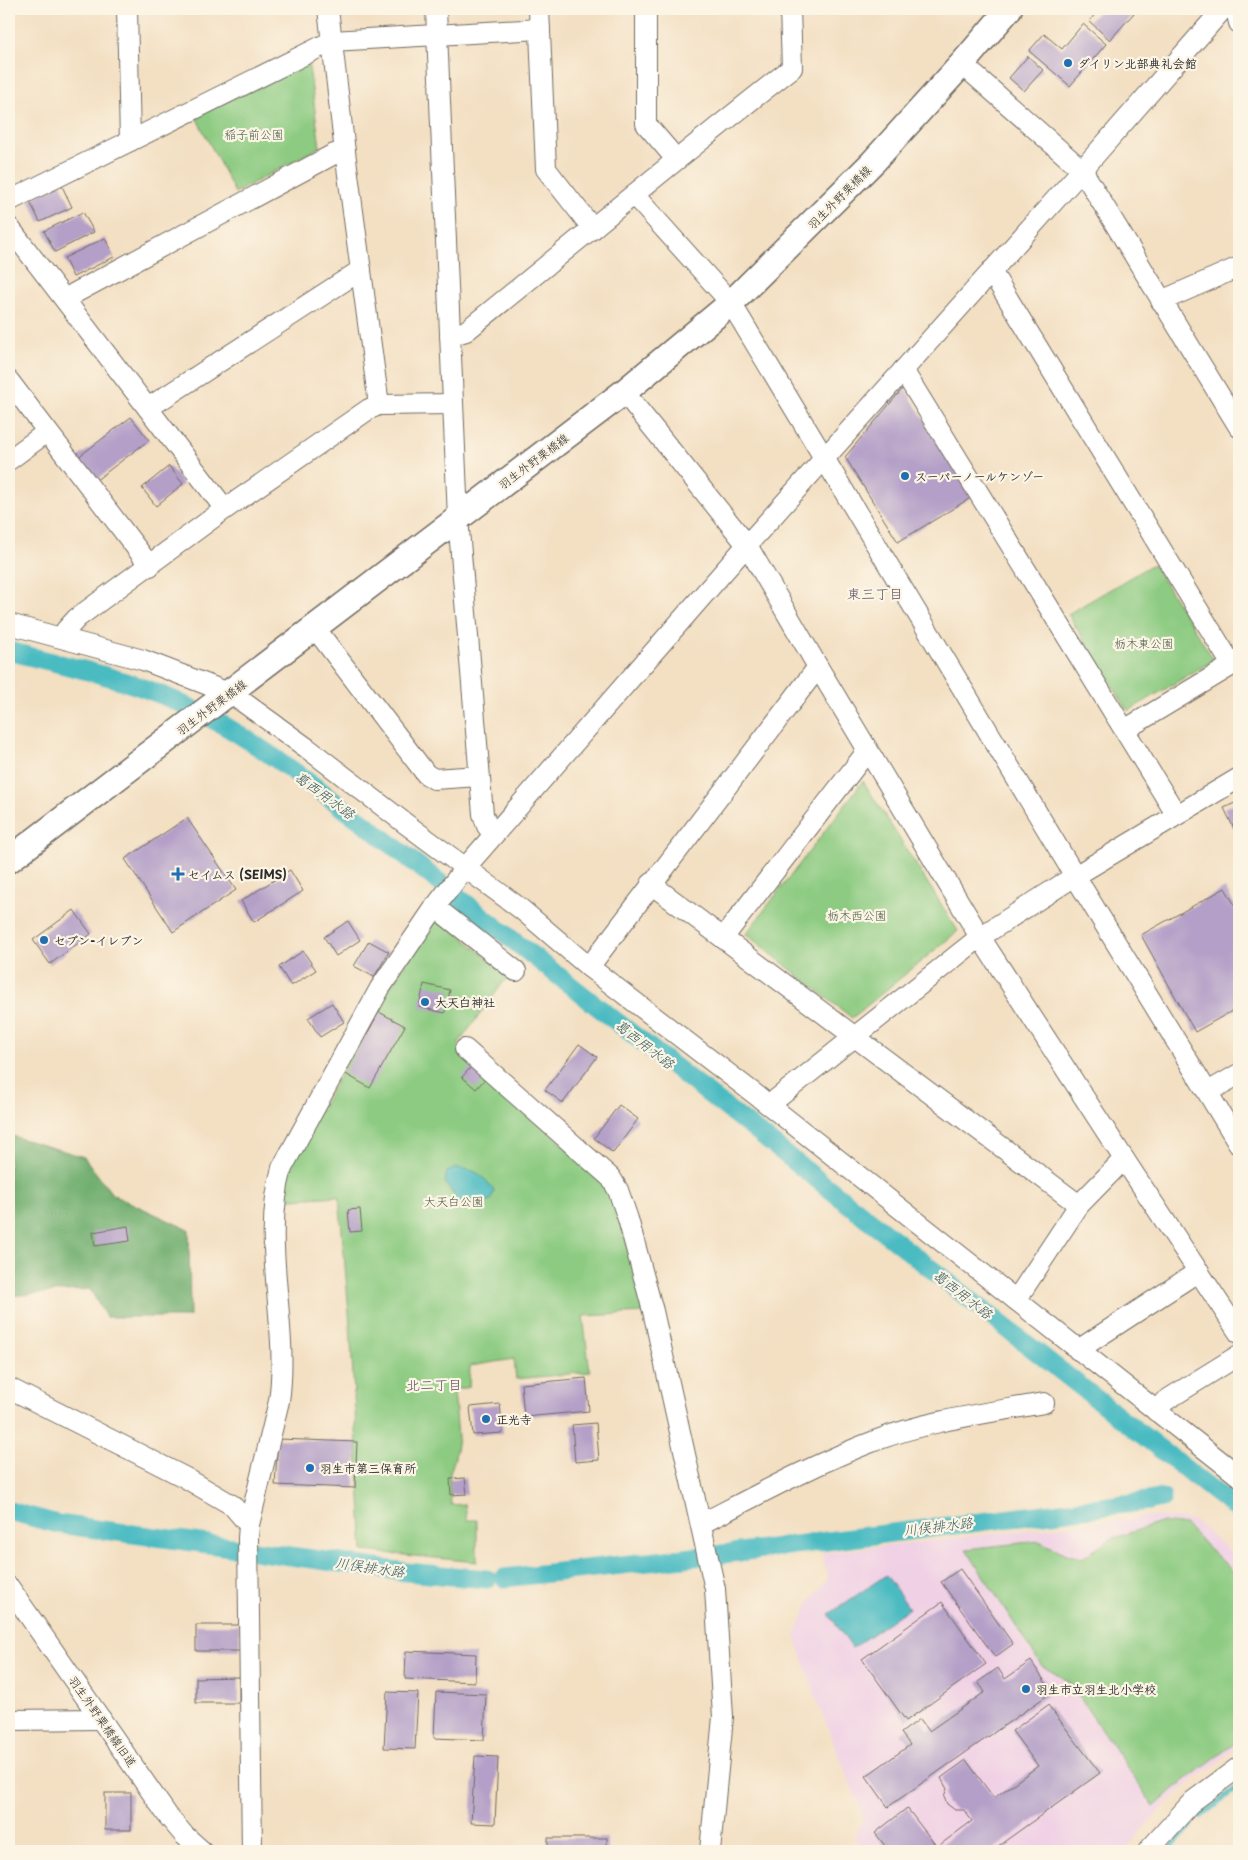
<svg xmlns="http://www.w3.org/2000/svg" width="1248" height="1860" font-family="'Playpen Sans','Klee One',sans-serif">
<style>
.built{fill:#f0d0e5}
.green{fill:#8ccb81;stroke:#5c7b56}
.forest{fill:#71af6f;stroke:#4e6d4d}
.water{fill:#4cbbc2;stroke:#3c7376}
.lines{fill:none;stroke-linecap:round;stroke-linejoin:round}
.stream{stroke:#4cbbc2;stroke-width:5}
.canal{stroke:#4cbbc2;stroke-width:19}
.building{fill:#b39fc7}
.minor-casing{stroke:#716a60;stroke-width:22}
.major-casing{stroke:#716a60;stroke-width:28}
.minor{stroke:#fff;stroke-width:20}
.major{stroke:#fff;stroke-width:25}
.poi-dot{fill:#1f6fb2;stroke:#fcf5e5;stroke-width:2}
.labels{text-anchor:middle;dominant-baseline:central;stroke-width:4.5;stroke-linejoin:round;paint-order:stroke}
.poi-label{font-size:12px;font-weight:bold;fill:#2b2b2b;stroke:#fcf5e5;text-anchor:start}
.park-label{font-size:12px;fill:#485b45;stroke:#fcf5e5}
.street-label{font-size:12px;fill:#2b2b2b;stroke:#fcf5e5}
.neighbourhood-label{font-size:14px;fill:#5b5462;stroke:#fcf5e5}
.water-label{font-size:14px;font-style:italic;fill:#375d60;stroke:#fcf5e5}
</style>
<rect width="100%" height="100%" fill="#fcf5e5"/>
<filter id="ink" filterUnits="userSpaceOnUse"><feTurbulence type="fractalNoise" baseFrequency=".02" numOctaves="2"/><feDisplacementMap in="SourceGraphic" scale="10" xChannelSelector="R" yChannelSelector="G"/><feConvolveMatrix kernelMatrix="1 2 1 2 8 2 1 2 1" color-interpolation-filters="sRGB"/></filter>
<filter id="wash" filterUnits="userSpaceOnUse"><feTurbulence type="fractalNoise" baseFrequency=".0096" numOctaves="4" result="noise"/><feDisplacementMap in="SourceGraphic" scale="20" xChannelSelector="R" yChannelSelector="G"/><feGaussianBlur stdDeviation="1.12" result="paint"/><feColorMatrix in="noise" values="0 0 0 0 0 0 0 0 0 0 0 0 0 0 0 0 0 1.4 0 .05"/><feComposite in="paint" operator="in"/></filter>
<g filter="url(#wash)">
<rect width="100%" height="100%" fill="#f3dfc2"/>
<path class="built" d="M 1153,1516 L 1193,1520 L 1239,1559 L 1239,1747 L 1186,1786 L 1162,1808 L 1124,1851 L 863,1851 L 854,1838 L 864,1818 L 816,1698 L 795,1635 L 809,1603 L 828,1579 L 822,1553 Z"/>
<g class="green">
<path d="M 308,60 L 320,147 L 235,193 L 195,115 Z"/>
<path d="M 1153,564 L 1214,660 L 1128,711 L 1068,614 Z"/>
<path d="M 863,781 L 958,931 L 852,1018 L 746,934 Z"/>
<path d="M 442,920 L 508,976 L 458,1044 L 614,1193 L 645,1313 L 583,1316 L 590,1372 L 516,1379 L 514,1359 L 470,1366 L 469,1387 L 454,1390 L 458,1437 L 455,1457 L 449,1477 L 451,1505 L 465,1504 L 467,1520 L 477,1520 L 477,1562 L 363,1551 L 350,1325 L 339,1196 L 278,1200 L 283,1176 L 385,995 L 433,921 Z"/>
<path d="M 1163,1522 L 1185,1525 L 1239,1577 L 1239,1740 L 1180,1784 L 1154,1807 L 1069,1682 L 1041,1665 L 966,1549 L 1039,1541 L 1069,1555 L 1082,1558 L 1111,1539 Z"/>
</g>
<path class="forest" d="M 9,1135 L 84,1157 L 112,1194 L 189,1230 L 190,1317 L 106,1317 L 90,1289 L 9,1296 Z"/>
<g class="water">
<path d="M 456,1168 C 476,1169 483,1175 494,1191 L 491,1200 L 475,1206 L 459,1203 L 445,1182 L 447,1172 Z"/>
<path d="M 886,1575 L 909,1608 L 852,1648 L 829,1614 Z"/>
</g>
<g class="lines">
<g class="stream">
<path d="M 1200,1817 L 1239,1786"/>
<path d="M 1169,1850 L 1192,1825"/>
</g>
<g class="canal">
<path d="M 9,651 C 65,666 123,677 176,701 C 194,710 213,719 230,729 C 277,757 320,791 364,823 L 1239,1511"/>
<path d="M 9,1511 L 58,1524 L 238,1548"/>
<path d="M 254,1551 L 406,1572 L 487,1579"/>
<path d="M 715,1555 L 1148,1501 L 1162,1498"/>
<path d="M 504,1578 L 702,1556"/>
</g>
</g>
<g id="blocks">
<g class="building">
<path d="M 1100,9 L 1129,9 L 1134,13 L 1110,40 L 1089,21 Z"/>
<path d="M 1083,24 L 1106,44 L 1070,86 L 1029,51 L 1044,34 L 1062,49 Z"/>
<path d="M 1028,56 L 1043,70 L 1024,91 L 1009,78 Z"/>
<path d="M 61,184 L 72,207 L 40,222 L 29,200 Z"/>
<path d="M 83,212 L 94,232 L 55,252 L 44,231 Z"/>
<path d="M 105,238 L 114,257 L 73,277 L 64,258 Z"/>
<path d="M 904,387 L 972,497 L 898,542 L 845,457 Z"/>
<path d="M 131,417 L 149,440 L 95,481 L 77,458 Z"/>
<path d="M 169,466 L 183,484 L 156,506 L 142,488 Z"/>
<path d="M 1239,801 L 1239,839 L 1224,808 Z"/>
<path d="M 187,818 L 236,890 L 173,932 L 125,859 Z"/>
<path d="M 290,870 L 303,891 L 254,922 L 241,901 Z"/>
<path d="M 1225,888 L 1237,909 L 1239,908 L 1239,1007 L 1195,1032 L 1141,935 Z"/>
<path d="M 74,910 L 91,934 L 50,964 L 33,940 Z"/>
<path d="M 348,921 L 360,940 L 336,956 L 324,937 Z"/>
<path d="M 369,941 L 389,952 L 374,977 L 354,966 Z"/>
<path d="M 303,951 L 316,970 L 291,986 L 279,967 Z"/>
<path d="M 424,984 L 450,990 L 445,1013 L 419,1007 Z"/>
<path d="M 332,1003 L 344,1022 L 320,1037 L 308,1018 Z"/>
<path d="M 379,1012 L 405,1026 L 370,1088 L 344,1073 Z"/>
<path d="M 579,1044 L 597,1057 L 563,1103 L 545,1090 Z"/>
<path d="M 472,1066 L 485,1079 L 476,1089 L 462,1077 Z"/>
<path d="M 619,1105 L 638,1119 L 613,1153 L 594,1138 Z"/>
<path d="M 360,1209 L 362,1231 L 350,1232 L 348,1210 Z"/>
<path d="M 128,1226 L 130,1241 L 95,1246 L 93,1232 Z"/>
<path d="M 586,1378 L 589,1411 L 524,1417 L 521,1384 Z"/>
<path d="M 500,1404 L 503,1433 L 473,1435 L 470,1407 Z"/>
<path d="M 596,1423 L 599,1460 L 575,1462 L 572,1425 Z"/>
<path d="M 278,1439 L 357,1442 L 355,1488 L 275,1485 Z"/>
<path d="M 465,1478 L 467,1494 L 451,1495 L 450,1479 Z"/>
<path d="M 960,1569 L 1013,1644 L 995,1657 L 941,1582 Z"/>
<path d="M 942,1602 L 986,1664 L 906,1721 L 862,1659 Z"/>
<path d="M 196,1625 L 239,1625 L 240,1651 L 196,1651 Z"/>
<path d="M 406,1651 L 476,1654 L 475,1682 L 405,1679 Z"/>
<path d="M 1031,1661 L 1052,1692 L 888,1807 L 866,1776 L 910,1745 L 901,1733 L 920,1719 L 929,1731 L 985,1692 L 978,1682 L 998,1668 L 1005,1679 Z"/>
<path d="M 239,1677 L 239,1703 L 196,1703 L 196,1678 Z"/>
<path d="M 387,1692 L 418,1693 L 415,1749 L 384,1748 Z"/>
<path d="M 436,1692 L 486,1694 L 484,1740 L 434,1738 Z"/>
<path d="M 1048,1705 L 1100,1773 L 994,1849 L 996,1851 L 889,1851 L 875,1833 L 907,1808 L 937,1847 L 972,1821 L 964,1810 L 955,1810 L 947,1804 L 944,1796 L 947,1789 L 941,1778 L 966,1760 L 994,1798 L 1038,1766 L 1012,1731 Z"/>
<path d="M 475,1756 L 498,1757 L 495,1824 L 471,1823 Z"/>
<rect x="105" y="1793" width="26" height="37"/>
<rect x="548" y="1838" width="59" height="13"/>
</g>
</g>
</g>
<g filter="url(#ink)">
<use href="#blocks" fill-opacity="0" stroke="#716a60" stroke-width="1"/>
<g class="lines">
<g class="minor-casing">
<g id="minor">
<path d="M 127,9 L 130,141"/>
<path d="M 328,9 L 345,152 L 379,405"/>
<path d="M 436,9 L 458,518 L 483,814 L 487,826 L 493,834"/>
<path d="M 539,9 L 546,169 L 593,229"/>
<path d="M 646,9 L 646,124 L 676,159"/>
<path d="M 1236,9 L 1239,23"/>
<path d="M 962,64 L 1082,170 L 1239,427"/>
<path d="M 634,195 L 731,303 L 1075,876 L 1239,1144"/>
<path d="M 9,201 L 332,41 L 540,29"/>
<path d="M 9,227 L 225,509"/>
<path d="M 991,271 L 1232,665"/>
<path d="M 66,300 L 75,293 L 334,154 L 345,152"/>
<path d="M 1161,301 L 1239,267"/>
<path d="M 450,336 L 466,331 C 575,243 682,154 792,68 L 790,9"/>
<path d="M 903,370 L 1176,814"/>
<path d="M 9,381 L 150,566"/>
<path d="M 624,392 L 747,545 L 818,667 L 980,937 L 1124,1159 L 1239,1333"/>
<path d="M 148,408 L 361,270"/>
<path d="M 9,460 L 47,432"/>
<path d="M 9,624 L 143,660 L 229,693 L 243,702 L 307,748 L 406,824 L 521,909 L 589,967 L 760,1098 L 1239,1476"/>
<path d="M 315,628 L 426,774 L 434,779 L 479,776"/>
<path d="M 63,638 L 66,630 L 77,618 L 225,509 L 369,409 L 379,405 L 453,404"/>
<path d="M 1126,729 L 1239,661"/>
<path d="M 651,884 L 1079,1205"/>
<path d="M 435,907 L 516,971"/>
<path d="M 723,938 L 868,750"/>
<path d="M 589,967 L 818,667"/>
<path d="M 465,1049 L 611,1178 L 618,1190 L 628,1219 L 653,1311 L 715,1589 L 723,1717 L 710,1851"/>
<path d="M 1208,1092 L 1239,1074"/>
<path d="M 769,1105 L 980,937 L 1075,876 L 1239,778"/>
<path d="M 1016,1300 L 1079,1205 L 1124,1159"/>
<path d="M 1078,1350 L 1199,1271"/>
<path d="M 9,1388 L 184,1477 L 232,1505 L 249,1525"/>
<path d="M 1156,1411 L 1165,1401 L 1239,1355"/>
<path d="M 701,1524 C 759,1494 816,1463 877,1440 C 930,1420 989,1413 1044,1403"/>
<path d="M 9,1587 L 168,1816 L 184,1835 L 202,1851"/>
<path d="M 9,1720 L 101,1719"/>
<path d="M 252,1851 L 248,1538 L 249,1525 L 279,1401 C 290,1323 260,1246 282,1168 L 380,988 L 435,907 L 465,868 L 747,545 L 1082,170 L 1223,9"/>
<path d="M 1148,1851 L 1193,1801 L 1239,1767"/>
</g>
</g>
<g class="major-casing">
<path id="major" d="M 9,860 L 624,392 L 731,303 L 873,162 L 962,64 L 1009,9"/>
</g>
<use href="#minor" class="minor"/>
<use href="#major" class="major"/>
</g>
</g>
<g class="poi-dot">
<circle cx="1068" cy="63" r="5"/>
<circle cx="905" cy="476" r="5"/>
<path d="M175.5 866.5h5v5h5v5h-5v5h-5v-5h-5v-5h5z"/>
<circle cx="44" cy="940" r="5"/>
<circle cx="425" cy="1002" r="5"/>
<circle cx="486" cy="1419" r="5"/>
<circle cx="310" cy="1468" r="5"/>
<circle cx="1026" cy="1689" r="5"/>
</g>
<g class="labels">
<g class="poi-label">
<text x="1078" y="63">ダイリン北部典礼会館</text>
<text x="915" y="476">スーパーノールケンゾー</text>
<text x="188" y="874">セイムス (SEIMS)</text>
<text x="54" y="940">セブン-イレブン</text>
<text x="435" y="1002">大天白神社</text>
<text x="496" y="1419">正光寺</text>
<text x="320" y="1468">羽生市第三保育所</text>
<text x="1036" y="1689">羽生市立羽生北小学校</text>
</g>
<g class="park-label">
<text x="254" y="134">稲子前公園</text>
<text x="1144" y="643">栃木東公園</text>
<text x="857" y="915">栃木西公園</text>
<text x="454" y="1201">大天白公園</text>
</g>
<g class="street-label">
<text transform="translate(839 197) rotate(-45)">羽生外野栗橋線</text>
<text transform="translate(533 461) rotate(-37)">羽生外野栗橋線</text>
<text transform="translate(211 707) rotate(-37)">羽生外野栗橋線</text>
<text transform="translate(103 1721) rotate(55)">羽生外野栗橋線旧道</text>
</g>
<g class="neighbourhood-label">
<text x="875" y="593">東三丁目</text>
<text x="434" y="1384">北二丁目</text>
</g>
<g class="water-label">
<text transform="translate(325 795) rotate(36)">葛西用水路</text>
<text transform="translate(645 1044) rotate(38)">葛西用水路</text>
<text transform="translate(963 1294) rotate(38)">葛西用水路</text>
<text transform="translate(938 1526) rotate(-7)">川俣排水路</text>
<text transform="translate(370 1567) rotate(8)">川俣排水路</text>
</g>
</g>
<rect width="1248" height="1860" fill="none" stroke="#fcf5e5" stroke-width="30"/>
</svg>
